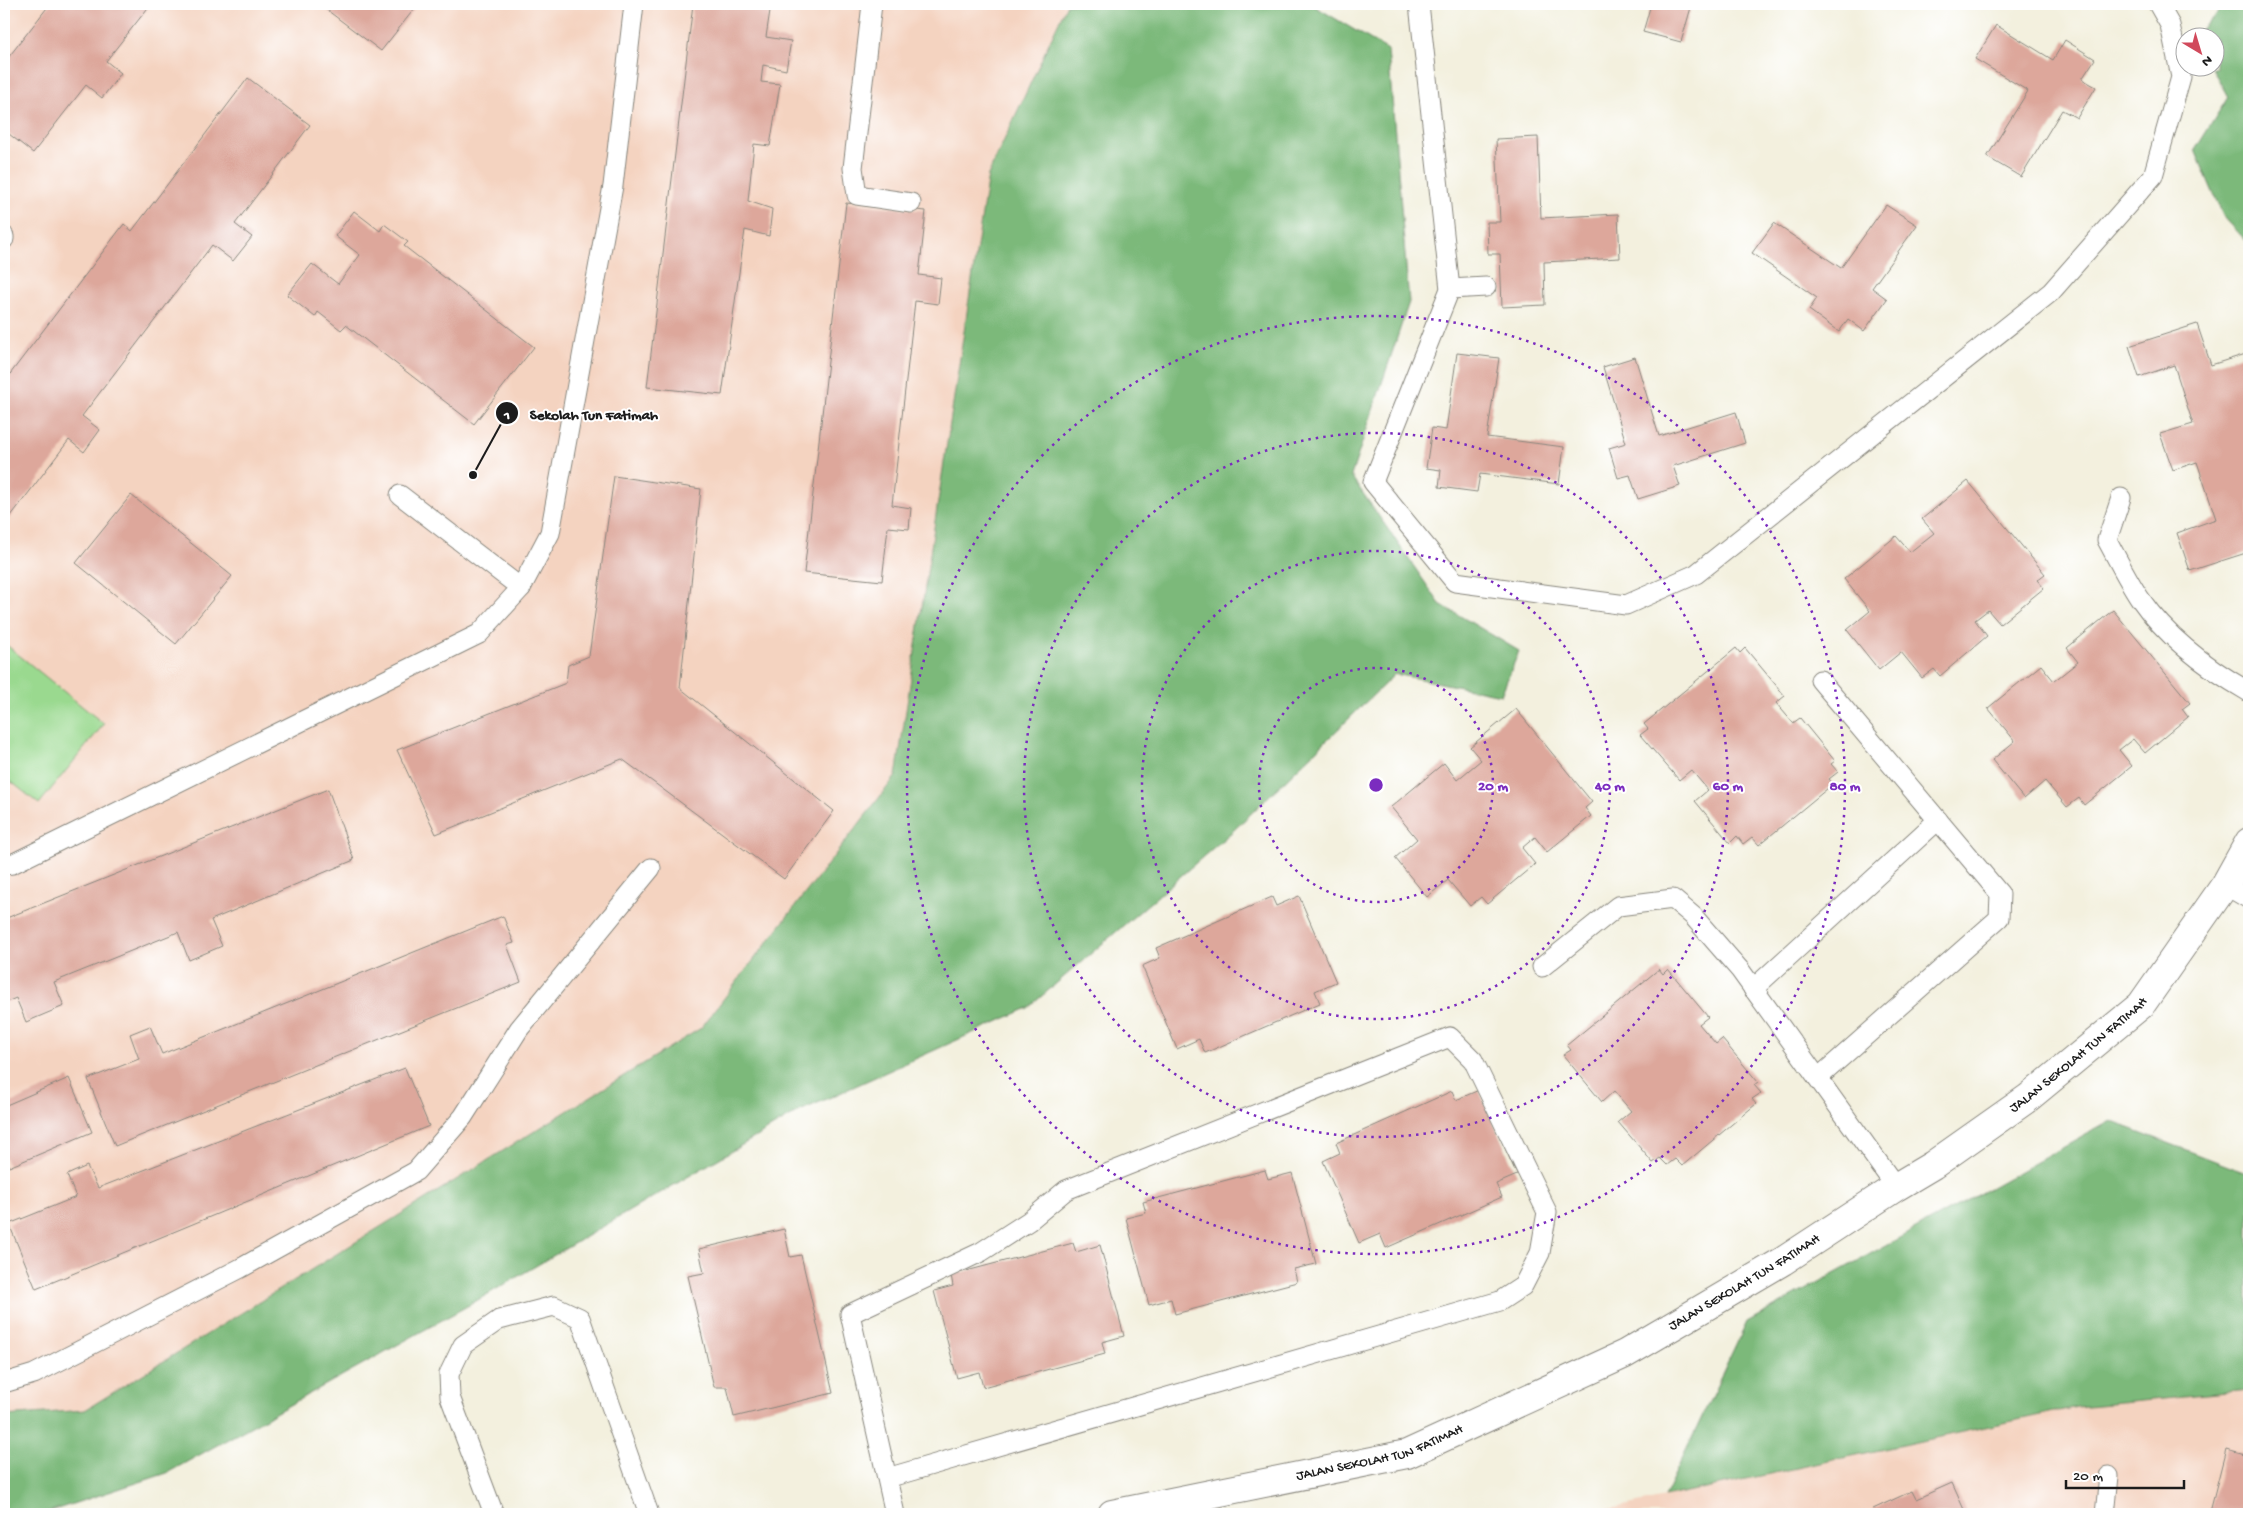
<svg xmlns="http://www.w3.org/2000/svg" width="2253" height="1518" font-family="'Gochi Hand',sans-serif">
<style>
.built{fill:#f4d3c0}
.green{fill:#9ad98f;stroke:#5b7a56}
.forest{fill:#7bb97a;stroke:#4c6a4b}
.building{fill:#dda79b}
.lines{fill:none;stroke-linecap:round;stroke-linejoin:round}
.lane-casing{stroke:#88867d;stroke-width:21}
.street-casing{stroke:#88867d;stroke-width:30}
.lane{stroke:#fff;stroke-width:19}
.street{stroke:#fff;stroke-width:28}
.ring{fill:none;stroke:#7b2cbf;stroke-width:2.5;stroke-dasharray:2.5 5}
.labels{text-anchor:middle;dominant-baseline:central;stroke-width:4;stroke-linejoin:round;paint-order:stroke}
.street-label{font-size:14px;fill:#1c1c1c;stroke:#fff}
.centre{fill:#7b2cbf;stroke:#fff;stroke-width:2.5}
.ring-label{font-size:15px;text-anchor:middle;font-weight:bold;fill:#7b2cbf;stroke:#fff;stroke-width:4;stroke-linejoin:round;paint-order:stroke}
.leader{fill:none;stroke:#1c1c1c;stroke-width:2}
.callout-dot{fill:#1c1c1c;stroke:#fff;stroke-width:2}
.mark-label{font-size:15px;text-anchor:middle;font-weight:bold;fill:#fff}
.callout-label{font-size:15px;text-anchor:middle;font-weight:bold;fill:#1c1c1c;stroke:#fff;stroke-width:4;stroke-linejoin:round;paint-order:stroke}
</style>
<rect width="100%" height="100%" fill="#fff"/>
<filter id="ink" filterUnits="userSpaceOnUse"><feTurbulence type="fractalNoise" baseFrequency=".02" numOctaves="2"/><feDisplacementMap in="SourceGraphic" scale="10" xChannelSelector="R" yChannelSelector="G"/><feConvolveMatrix kernelMatrix="1 2 1 2 8 2 1 2 1" color-interpolation-filters="sRGB"/></filter>
<filter id="wash" filterUnits="userSpaceOnUse"><feTurbulence type="fractalNoise" baseFrequency=".0096" numOctaves="4" result="noise"/><feDisplacementMap in="SourceGraphic" scale="20" xChannelSelector="R" yChannelSelector="G"/><feGaussianBlur stdDeviation="1.12" result="paint"/><feColorMatrix in="noise" values="0 0 0 0 0 0 0 0 0 0 0 0 0 0 0 0 0 1.4 0 .05"/><feComposite in="paint" operator="in"/></filter>
<g filter="url(#wash)">
<rect width="100%" height="100%" fill="#f3f0de"/>
<g class="built">
<path d="M 4,4 L 1067,4 L 988,175 L 896,776 L 701,1028 L 85,1410 L 4,1416 Z"/>
<path d="M 2249,1391 L 2249,1514 L 1587,1514 L 2077,1407 Z"/>
</g>
<path class="green" d="M 4,643 L 104,724 L 39,804 L 4,776 Z"/>
<g class="forest">
<path d="M 1067,4 L 1311,4 L 1388,50 L 1409,302 L 1351,476 L 1440,604 L 1519,651 L 1501,695 L 1395,674 L 1234,830 L 1028,1008 L 800,1111 L 471,1304 L 167,1473 L 42,1514 L 4,1514 L 4,1416 L 85,1410 L 701,1028 L 896,776 L 988,175 Z"/>
<path d="M 2227,4 L 2245,4 L 2249,9 L 2249,244 L 2223,216 L 2195,150 L 2228,97 L 2212,68 L 2216,68 L 2216,38 L 2194,36 Z"/>
<path d="M 2111,1121 L 2249,1174 L 2249,1391 L 2077,1407 L 1664,1497 L 1747,1322 Z"/>
</g>
<g id="blocks">
<g class="building">
<path d="M 50,4 L 151,4 L 106,61 L 121,73 L 102,98 L 86,85 L 33,153 L 4,130 L 4,63 Z"/>
<path d="M 319,4 L 409,4 L 415,8 L 381,51 Z"/>
<path d="M 693,4 L 771,4 L 766,37 L 791,41 L 786,70 L 763,65 L 761,82 L 780,84 L 770,146 L 754,144 L 748,201 L 772,209 L 769,236 L 745,230 L 722,395 L 647,387 Z"/>
<path d="M 1651,4 L 1692,4 L 1681,42 L 1643,32 Z"/>
<path d="M 1996,25 L 2053,60 L 2065,40 L 2095,59 L 2082,79 L 2096,87 L 2077,118 L 2062,110 L 2021,177 L 1987,157 L 2028,91 L 1975,59 Z"/>
<path d="M 248,78 L 310,125 L 235,224 L 252,237 L 233,261 L 212,245 L 82,416 L 100,430 L 84,452 L 69,440 L 4,525 L 4,382 L 124,224 L 132,231 Z"/>
<path d="M 1538,137 L 1541,218 L 1618,214 L 1620,258 L 1544,262 L 1545,305 L 1502,307 L 1500,254 L 1488,254 L 1487,222 L 1500,222 L 1496,139 Z"/>
<path d="M 846,203 L 926,211 L 919,275 L 941,278 L 938,304 L 915,301 L 892,505 L 911,508 L 909,529 L 888,527 L 882,581 L 804,573 Z"/>
<path d="M 1886,205 L 1917,225 L 1872,288 L 1887,299 L 1864,331 L 1848,319 L 1839,332 L 1809,310 L 1817,298 L 1752,253 L 1774,223 L 1841,268 Z"/>
<path d="M 354,211 L 380,231 L 384,224 L 408,242 L 404,246 L 534,347 L 474,424 L 346,325 L 341,330 L 318,312 L 315,317 L 287,295 L 312,264 L 338,284 L 360,255 L 335,236 Z"/>
<path d="M 2197,324 L 2211,365 L 2249,353 L 2249,552 L 2190,571 L 2177,533 L 2216,519 L 2197,462 L 2173,470 L 2160,434 L 2193,424 L 2174,365 L 2139,377 L 2129,346 Z"/>
<path d="M 1457,353 L 1499,358 L 1487,437 L 1564,447 L 1559,484 L 1480,474 L 1477,492 L 1439,487 L 1441,470 L 1426,468 L 1432,428 L 1446,430 Z"/>
<path d="M 1635,357 L 1659,436 L 1736,412 L 1745,443 L 1673,466 L 1680,486 L 1638,499 L 1630,475 L 1618,478 L 1609,448 L 1626,443 L 1603,367 Z"/>
<path d="M 614,476 L 701,489 L 680,688 L 834,811 L 784,879 L 622,759 L 436,834 L 397,750 L 566,683 L 568,665 L 589,656 Z"/>
<path d="M 1968,481 L 2045,574 L 2037,580 L 2044,588 L 2000,624 L 1988,610 L 1975,620 L 1987,636 L 1940,676 L 1934,669 L 1922,678 L 1901,652 L 1879,670 L 1847,630 L 1870,611 L 1844,579 L 1896,536 L 1910,552 L 1934,533 L 1922,519 Z"/>
<path d="M 131,495 L 232,576 L 176,644 L 76,563 Z"/>
<path d="M 2113,610 L 2190,703 L 2182,709 L 2188,717 L 2145,753 L 2133,739 L 2119,750 L 2132,766 L 2084,805 L 2079,798 L 2067,807 L 2045,781 L 2024,799 L 1992,760 L 2015,741 L 1988,708 L 2041,665 L 2054,681 L 2078,662 L 2067,648 Z"/>
<path d="M 1736,648 L 1740,653 L 1745,648 L 1785,696 L 1776,703 L 1793,723 L 1800,718 L 1835,761 L 1831,764 L 1838,772 L 1829,779 L 1833,784 L 1759,845 L 1752,837 L 1743,844 L 1737,836 L 1730,843 L 1695,801 L 1708,790 L 1691,770 L 1679,780 L 1640,735 L 1648,729 L 1644,724 Z"/>
<path d="M 1516,709 L 1592,802 L 1585,808 L 1591,816 L 1547,852 L 1535,837 L 1522,848 L 1535,864 L 1487,904 L 1481,897 L 1470,906 L 1448,880 L 1427,897 L 1395,858 L 1417,839 L 1391,807 L 1444,763 L 1457,780 L 1481,760 L 1470,747 Z"/>
<path d="M 328,789 L 354,860 L 211,920 L 222,946 L 189,960 L 178,932 L 54,982 L 64,1006 L 26,1022 L 16,998 L 4,1003 L 4,919 Z"/>
<path d="M 1299,896 L 1336,982 L 1315,991 L 1320,1003 L 1205,1053 L 1199,1039 L 1177,1049 L 1142,966 L 1160,958 L 1156,948 L 1272,897 L 1276,906 Z"/>
<path d="M 503,916 L 514,943 L 507,945 L 521,982 L 115,1146 L 88,1079 L 139,1059 L 130,1034 L 150,1026 L 162,1054 Z"/>
<path d="M 1659,969 L 1663,974 L 1668,969 L 1708,1017 L 1699,1024 L 1716,1044 L 1722,1039 L 1758,1082 L 1754,1085 L 1761,1093 L 1752,1099 L 1756,1104 L 1682,1166 L 1675,1159 L 1667,1165 L 1660,1158 L 1653,1163 L 1618,1122 L 1631,1111 L 1614,1091 L 1602,1102 L 1563,1055 L 1571,1050 L 1567,1045 Z"/>
<path d="M 405,1068 L 429,1126 L 36,1289 L 9,1224 L 76,1197 L 67,1175 L 87,1166 L 98,1188 Z"/>
<path d="M 69,1078 L 92,1132 L 9,1167 L 4,1155 L 4,1106 Z"/>
<path d="M 1479,1090 L 1517,1175 L 1496,1184 L 1502,1197 L 1386,1248 L 1380,1234 L 1359,1243 L 1323,1161 L 1340,1153 L 1336,1143 L 1452,1091 L 1456,1100 Z"/>
<path d="M 1265,1170 L 1268,1179 L 1292,1173 L 1316,1264 L 1294,1269 L 1297,1282 L 1175,1314 L 1171,1299 L 1149,1305 L 1126,1218 L 1146,1213 L 1143,1202 Z"/>
<path d="M 784,1229 L 790,1257 L 801,1255 L 833,1393 L 734,1417 L 727,1387 L 714,1387 L 688,1276 L 704,1273 L 699,1249 Z"/>
<path d="M 1073,1243 L 1076,1252 L 1100,1245 L 1124,1336 L 1102,1342 L 1105,1354 L 983,1387 L 979,1372 L 957,1378 L 934,1291 L 953,1286 L 951,1275 Z"/>
<path d="M 2226,1449 L 2249,1455 L 2249,1514 L 2198,1514 L 2200,1509 L 2210,1511 Z"/>
<path d="M 1952,1483 L 1966,1514 L 1875,1514 L 1873,1509 L 1912,1491 L 1916,1499 Z"/>
</g>
</g>
</g>
<g filter="url(#ink)">
<use href="#blocks" fill-opacity="0" stroke="#88867d" stroke-width="1"/>
<g class="lines">
<g class="lane-casing">
<g id="lane">
<path d="M 872,4 L 853,168 L 857,195 L 911,203"/>
<path d="M 1419,4 L 1450,289 L 1373,482 L 1455,582 L 1626,605 L 1696,574 L 2051,292 L 2153,176 L 2181,77 L 2170,25 L 2158,4"/>
<path d="M 4,236 L 4,239"/>
<path d="M 1450,289 L 1486,287"/>
<path d="M 400,495 L 521,588"/>
<path d="M 2121,498 L 2107,540 C 2118,560 2128,581 2141,600 C 2168,639 2209,669 2249,692"/>
<path d="M 4,865 L 12,864 L 479,634 L 521,588 L 550,533 L 613,186 L 634,4"/>
<path d="M 2225,885 L 2249,899"/>
<path d="M 1542,967 L 1618,906 L 1673,899 L 1693,916 L 1740,970 L 1896,1187"/>
<path d="M 1753,989 L 1938,820"/>
<path d="M 1818,1078 L 1999,918 L 2000,894 L 1820,680"/>
<path d="M 4,1383 L 34,1374 L 241,1268 L 416,1171 L 463,1117 L 519,1029 L 651,868"/>
<path d="M 887,1478 L 1500,1301 L 1523,1286 L 1540,1253 L 1547,1212 L 1473,1060 L 1450,1037 L 1066,1190 L 1029,1221 L 981,1252 L 850,1314 L 895,1514"/>
<path d="M 494,1514 L 450,1397 L 449,1374 L 463,1345 L 499,1320 L 554,1306 L 580,1318 L 649,1514"/>
<path d="M 2105,1514 L 2109,1476"/>
</g>
</g>
<g class="street-casing">
<g id="street">
<path id="s1" d="M 1112,1514 L 1407,1454 L 1625,1354 L 1783,1261 L 1896,1187 L 1933,1165 L 2028,1098 L 2141,1005 L 2225,885 L 2249,842"/>
</g>
</g>
<use href="#lane" class="lane"/>
<use href="#street" class="street"/>
</g>
</g>
<g class="ring">
<circle cx="1376" cy="785" r="117"/>
<circle cx="1376" cy="785" r="234"/>
<circle cx="1376" cy="785" r="352"/>
<circle cx="1376" cy="785" r="469"/>
</g>
<g class="labels">
<g class="street-label">
<text stroke="none"><textPath href="#s1" startOffset="1085">JALAN SEKOLAH TUN FATIMAH</textPath></text>
<text stroke="none"><textPath href="#s1" startOffset="680">JALAN SEKOLAH TUN FATIMAH</textPath></text>
<text stroke="none"><textPath href="#s1" startOffset="275">JALAN SEKOLAH TUN FATIMAH</textPath></text>
</g>
</g>
<circle cx="1376" cy="785" r="8" class="centre"/>
<g class="ring-label">
<text x="1493" y="790">20 m</text>
<text x="1610" y="790">40 m</text>
<text x="1728" y="790">60 m</text>
<text x="1845" y="790">80 m</text>
</g>
<path class="leader" d="M473 475L507 413"/>
<g class="callout-dot">
<circle cx="473" cy="475" r="5"/>
<circle cx="507" cy="413" r="12"/>
</g>
<g class="mark-label">
<text x="507" y="419">1</text>
</g>
<g class="callout-label">
<text x="594" y="419">Sekolah Tun Fatimah</text>
</g>
<rect width="2253" height="1518" fill="none" stroke="#fff" stroke-width="20"/>
<g transform="translate(2200 52) rotate(142)"><circle r="24" fill="#ffffff" stroke="#a4a4a4"/>
<path d="M0-4L9 19L0 12L-9 19Z" fill="#d1495b"/>
<text y="-8" font-size="14" font-weight="bold" text-anchor="middle" fill="#1c1c1c">N</text>
</g>
<path d="M2066 1480v8h118v-8" fill="none" stroke="#1c1c1c" stroke-width="2.5"/>
<text x="2073" y="1480" font-size="15" fill="#1c1c1c" stroke="#ffffff" stroke-width="4" paint-order="stroke">20 m</text>
</svg>
